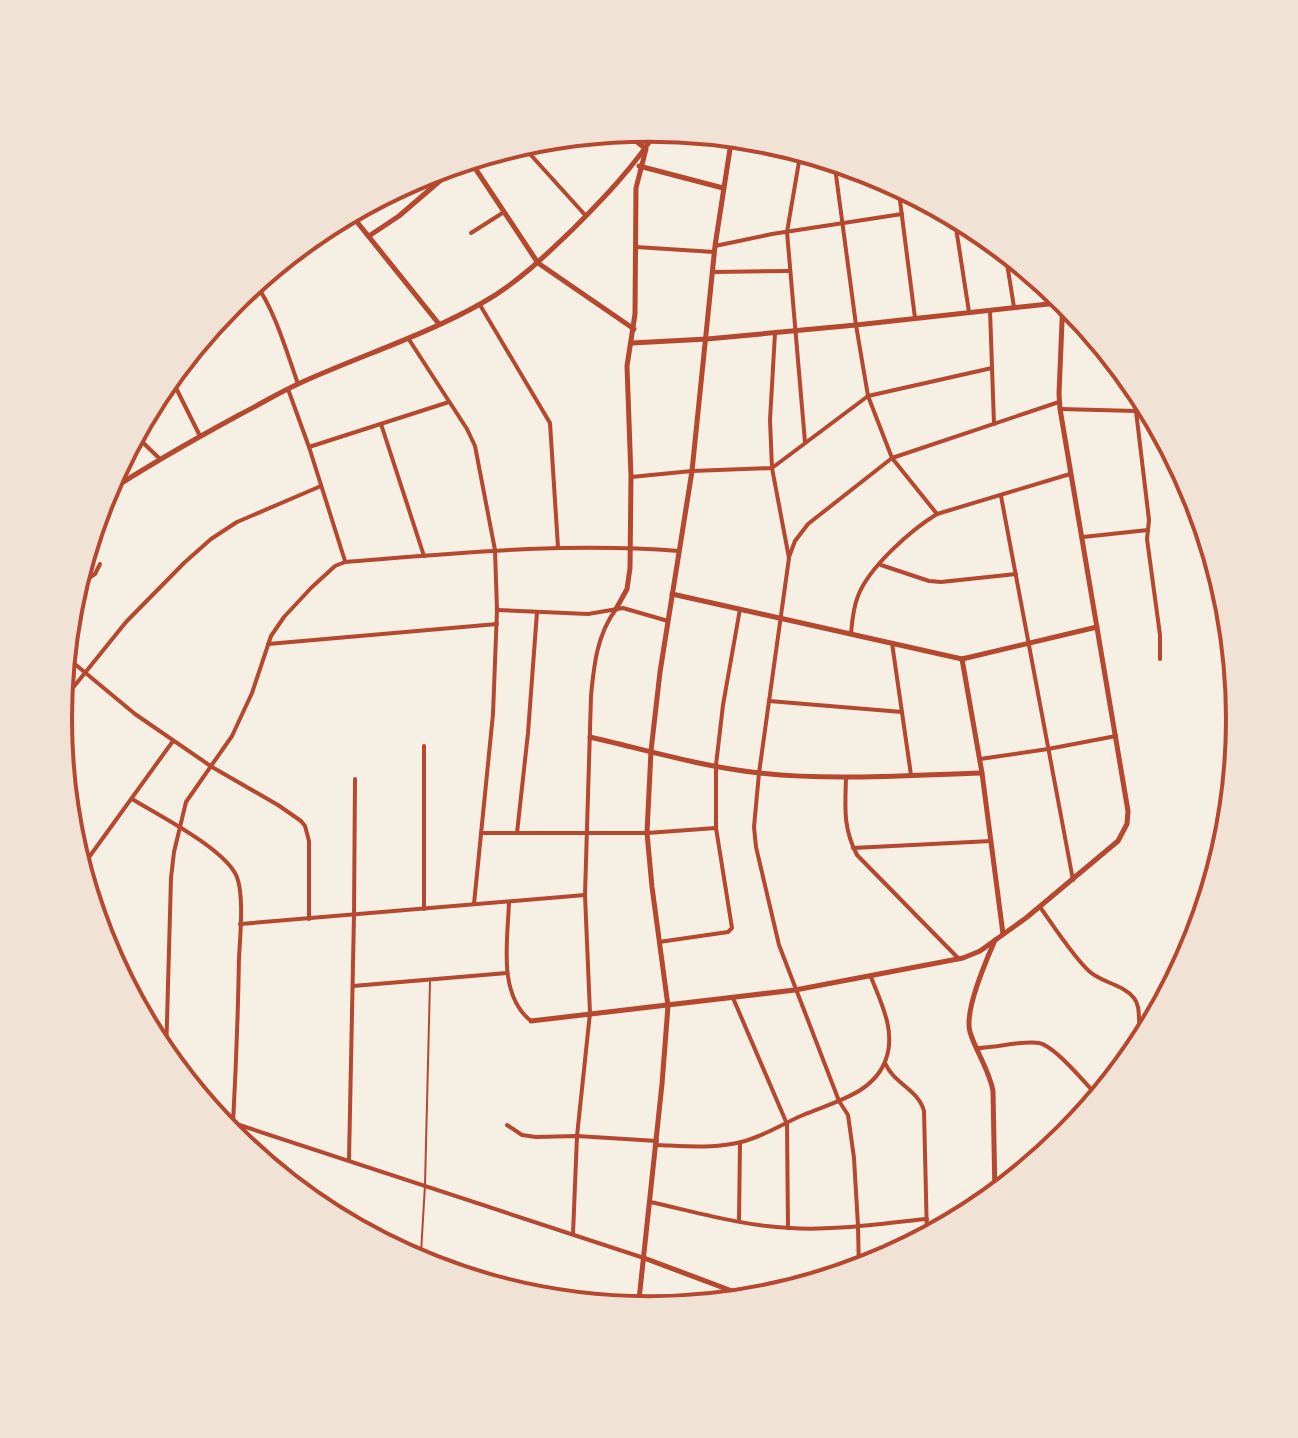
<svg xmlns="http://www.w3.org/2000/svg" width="1298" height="1438" font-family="Barlow,sans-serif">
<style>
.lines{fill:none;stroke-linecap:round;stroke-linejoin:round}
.service{stroke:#b5482f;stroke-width:2}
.minor{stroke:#b5482f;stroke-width:4}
.tertiary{stroke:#b5482f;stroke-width:5}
.rim{fill:none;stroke:#b5482f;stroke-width:4}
</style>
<rect width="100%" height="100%" fill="#f6efe4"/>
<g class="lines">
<path class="service" d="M 421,1253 L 425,1185 L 430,982"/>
<g class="minor">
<path d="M 520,143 L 586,216"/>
<path d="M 801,150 L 787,232 L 805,442"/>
<path d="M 834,160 L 856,325 L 868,396 L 892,458 L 937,514"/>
<path d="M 898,185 L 915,318"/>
<path d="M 954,215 L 969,312"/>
<path d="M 471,233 L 504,212"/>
<path d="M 307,239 L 354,218"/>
<path d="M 715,246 L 772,234 L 902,214"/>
<path d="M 636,247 L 714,252"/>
<path d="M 1005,251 L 1014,307"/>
<path d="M 713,272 L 790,271"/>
<path d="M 254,282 C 274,307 287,353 298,384"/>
<path d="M 480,305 L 550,423 L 558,547"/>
<path d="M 990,310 L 994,424"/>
<path d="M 775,333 L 770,420 L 772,468 L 789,558 L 759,773 L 754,827 L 756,847 L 779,945 L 839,1101 L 848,1115 L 854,1158 L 858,1226 L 859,1270"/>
<path d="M 408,338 L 467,429 L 475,446 L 495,550 L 497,610 L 493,714 L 474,904"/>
<path d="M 170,376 L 200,436"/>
<path d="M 1136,385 L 1136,411 L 1149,520 L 1147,539 L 1160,635 L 1160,659"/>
<path d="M 288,389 L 309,447 L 345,561"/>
<path d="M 1060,409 L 1136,411"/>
<path d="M 381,424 L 424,556"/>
<path d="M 134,434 L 160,459"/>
<path d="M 309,447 L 449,402"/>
<path d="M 631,477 L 692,471 L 772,468 L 868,396 L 992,368"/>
<path d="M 1001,496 L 1073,880"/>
<path d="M 1083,537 L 1148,530"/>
<path d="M 789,557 L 795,541 L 808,524 L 892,458 L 1059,402"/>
<path d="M 881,565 L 929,581 L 941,582 L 1016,574"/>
<path d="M 74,588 L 95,574 L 100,564"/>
<path d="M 497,610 L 588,614 L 623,608 L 668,621"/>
<path d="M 851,634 C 852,622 853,608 858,596 C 869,567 911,530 937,514 L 1070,474"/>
<path d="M 892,643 L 911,775"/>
<path d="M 268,644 L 497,624"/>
<path d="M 64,655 L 135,714 L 212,767 L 278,805 L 301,821 L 305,826 L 309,841 L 309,919"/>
<path d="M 769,701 L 902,712"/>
<path d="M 59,705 L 126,622 L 184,563 L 211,539 L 237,522 L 321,486"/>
<path d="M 424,746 L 424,909"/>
<path d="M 980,759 L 1048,749 L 1116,736"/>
<path d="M 846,778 C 845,808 843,828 857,855 L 959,959"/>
<path d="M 132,799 C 160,816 219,846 235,873 C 245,890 240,938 239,958 C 238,1013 236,1068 233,1123"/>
<path d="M 481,833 L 647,833 L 716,828"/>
<path d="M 517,833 L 528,733 L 537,612"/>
<path d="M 853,848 L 991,841"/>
<path d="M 79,867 L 87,860 L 173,741"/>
<path d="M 509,902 C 508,939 497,994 531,1021"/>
<path d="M 1040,907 C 1053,925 1074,958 1090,972 C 1103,983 1124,985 1134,998 C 1143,1009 1135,1028 1144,1040"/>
<path d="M 240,924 L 585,895"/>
<path d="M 659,942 L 728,932 L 732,928 L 716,828 L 716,765 L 723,705 L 740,609"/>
<path d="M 353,986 L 507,973"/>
<path d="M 733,998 L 787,1124 L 788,1228"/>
<path d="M 977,1048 C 995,1048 1024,1040 1039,1043 C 1055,1046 1087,1085 1099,1098"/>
<path d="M 166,1057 L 171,878 L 174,852 L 186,802 L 232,736 L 252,693 L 271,636 L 284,617 L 311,588 L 335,566 L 345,562 C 457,553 568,542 679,551"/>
<path d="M 885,1063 C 894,1084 918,1089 924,1111 L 927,1237"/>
<path d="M 215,1117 L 644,1258"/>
<path d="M 507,1125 L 522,1135 L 536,1137 L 577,1136 L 657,1141"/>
<path d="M 656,1145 C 684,1146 714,1149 741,1142 C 763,1137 782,1124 803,1115 C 833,1102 874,1094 886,1059 C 896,1031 881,1003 871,977"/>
<path d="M 349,1160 L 354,915 L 355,779"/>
<path d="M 650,1202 C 696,1212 743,1226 790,1228 C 836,1231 882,1223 927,1219"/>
<path d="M 739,1220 L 740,1143"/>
<path d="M 573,1234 L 577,1136 L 590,1013 L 585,895 L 591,696 C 594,664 597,635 616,609"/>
</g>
<g class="tertiary">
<path d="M 469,159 L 538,263 L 634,329"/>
<path d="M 639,166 L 723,188"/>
<path d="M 349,212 L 439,324"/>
<path d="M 369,236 L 399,216 L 463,161"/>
<path d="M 632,343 L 707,339 L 856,325 L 1067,302"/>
<path d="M 103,495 C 147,466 193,440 239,415 C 259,405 278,393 298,384 C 359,356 424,336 482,303 C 516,284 544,257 572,230 C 603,199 634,167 658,129"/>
<path d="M 672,594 L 962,659 L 1097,627"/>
<path d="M 616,609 L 627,589 L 630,568 L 631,477 L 627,366 L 635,314 L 636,188 L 646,149 L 623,131"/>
<path d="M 962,659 L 982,773 L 1003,934"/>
<path d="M 590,737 C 646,750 703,767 760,773 C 833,781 908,775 982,773"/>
<path d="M 995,940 C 986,961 964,1011 970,1032 C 976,1052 989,1069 993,1091 L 995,1196"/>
<path d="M 531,1021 L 795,990 L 963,958 L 980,951 L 1026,918 L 1118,841 L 1127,824 L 1128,811 L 1060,409 L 1059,394 L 1063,298"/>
<path d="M 644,1258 L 756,1300"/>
<path d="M 638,1309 L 662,1084 L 668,1006 L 652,887 L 647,833 L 651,751 L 660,672 L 692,471 L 715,246 L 732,136"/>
</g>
</g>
<path d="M0 0H1298V1438H0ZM72 719a577 577 0 1 1 1154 0a577 577 0 1 1-1154 0Z" fill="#f1e2d6" fill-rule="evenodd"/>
<path class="rim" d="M72 719a577 577 0 1 1 1154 0a577 577 0 1 1-1154 0Z"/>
</svg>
